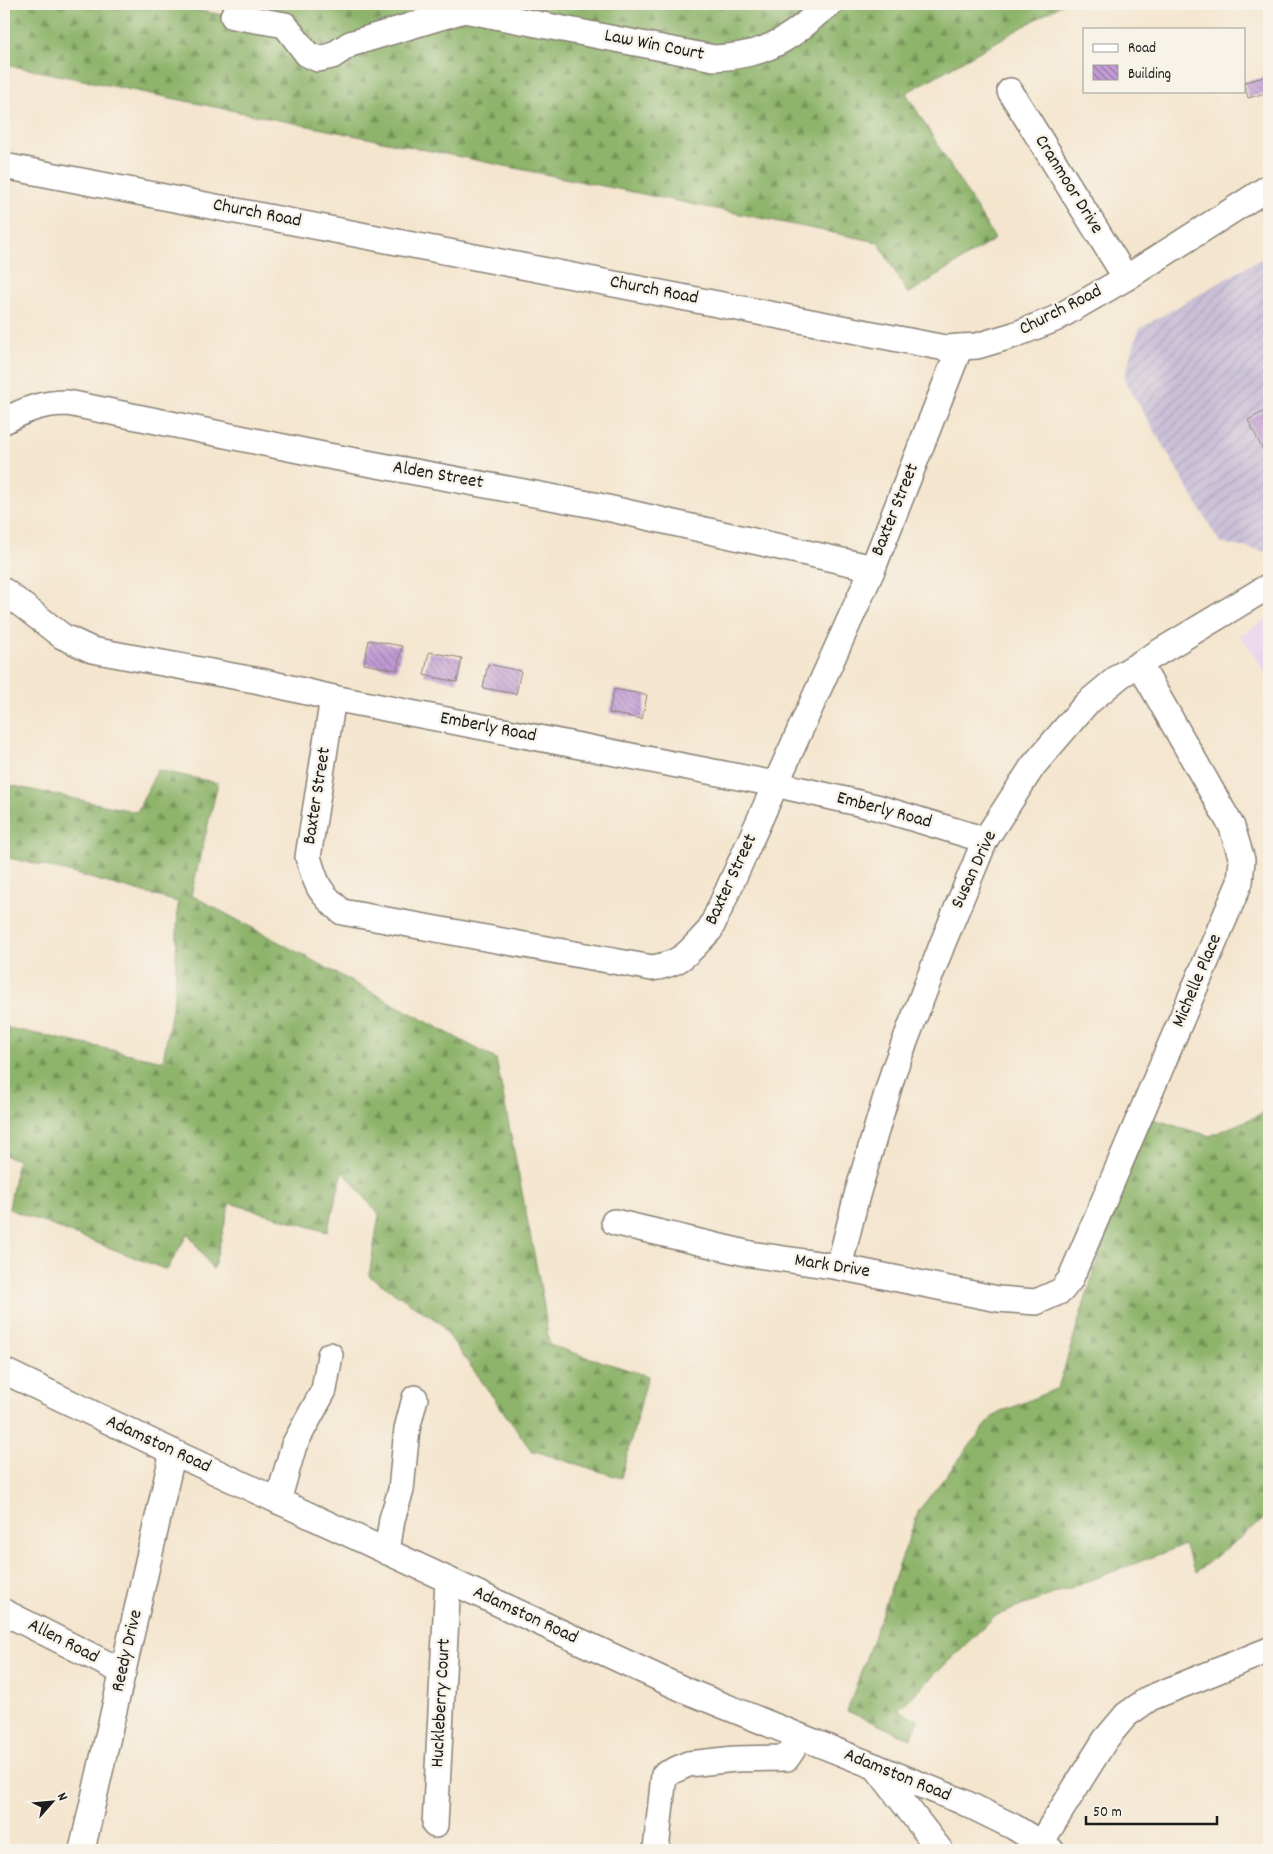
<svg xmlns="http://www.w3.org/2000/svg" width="1273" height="1854" font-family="Dekko,sans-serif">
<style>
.built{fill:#e9d2ed}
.industrial{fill:url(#industrial-furrows)}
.forest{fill:url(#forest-firs);stroke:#546843}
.building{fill:url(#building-back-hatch)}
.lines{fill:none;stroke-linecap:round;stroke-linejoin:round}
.minor-casing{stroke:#888075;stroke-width:28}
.minor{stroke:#fff;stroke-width:25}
.labels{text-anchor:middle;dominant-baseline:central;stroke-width:5;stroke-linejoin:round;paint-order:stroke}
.street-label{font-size:19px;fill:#1c1c1c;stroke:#f7f3e8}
</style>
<defs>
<pattern id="industrial-furrows" width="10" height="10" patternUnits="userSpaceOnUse" patternTransform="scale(1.25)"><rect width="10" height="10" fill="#c9bfd7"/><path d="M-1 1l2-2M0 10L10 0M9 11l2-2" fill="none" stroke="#aca4b8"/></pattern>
<pattern id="forest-firs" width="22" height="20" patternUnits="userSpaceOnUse" patternTransform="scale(1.25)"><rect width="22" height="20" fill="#8db46a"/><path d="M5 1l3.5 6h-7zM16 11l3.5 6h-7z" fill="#729256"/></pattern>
<pattern id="building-back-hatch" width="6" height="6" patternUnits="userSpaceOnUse" patternTransform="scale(1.25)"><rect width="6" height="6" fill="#c19ad4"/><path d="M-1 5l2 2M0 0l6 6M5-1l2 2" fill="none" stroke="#9c7dab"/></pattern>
</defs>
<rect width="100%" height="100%" fill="#f7f3e8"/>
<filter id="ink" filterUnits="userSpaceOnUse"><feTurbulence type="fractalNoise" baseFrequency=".02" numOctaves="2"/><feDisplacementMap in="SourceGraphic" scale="10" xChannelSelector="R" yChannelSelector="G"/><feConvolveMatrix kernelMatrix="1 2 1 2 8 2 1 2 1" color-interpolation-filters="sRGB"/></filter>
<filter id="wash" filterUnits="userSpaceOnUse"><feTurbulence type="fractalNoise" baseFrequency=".0096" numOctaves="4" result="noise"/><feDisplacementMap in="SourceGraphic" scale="20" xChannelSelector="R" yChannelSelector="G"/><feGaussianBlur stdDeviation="1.12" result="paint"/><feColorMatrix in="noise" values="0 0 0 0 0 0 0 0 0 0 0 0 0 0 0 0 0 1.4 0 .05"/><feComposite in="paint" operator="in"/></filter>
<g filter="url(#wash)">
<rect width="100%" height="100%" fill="#f4e5ce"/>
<path class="built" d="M 1269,618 L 1269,677 L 1240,635 Z"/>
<path class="industrial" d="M 1269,254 L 1269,551 L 1268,552 L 1220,543 L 1124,379 L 1139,329 Z"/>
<g class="forest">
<path d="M 4,4 L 163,4 L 266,23 L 269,4 L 1063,4 L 906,93 L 995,239 L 908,294 L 878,242 L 4,64 Z"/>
<path d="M 157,770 L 218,783 L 191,895 L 496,1059 L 543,1300 L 549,1345 L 648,1376 L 621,1478 L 531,1450 L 439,1322 L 369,1276 L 379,1215 L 343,1171 L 327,1232 L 230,1203 L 213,1270 L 188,1233 L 167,1270 L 9,1209 L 18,1160 L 4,1155 L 4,1027 L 163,1061 L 175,991 L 178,902 L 46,866 L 4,857 L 4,784 L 137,812 Z"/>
<path d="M 1269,1096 L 1269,1515 L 1196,1572 L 1184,1545 L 995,1616 L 898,1710 L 919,1720 L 911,1739 L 847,1711 L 919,1510 L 994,1415 L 1058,1388 L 1142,1116 L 1210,1136 L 1262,1114 Z"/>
</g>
<g id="blocks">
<g class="building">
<path d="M 1269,76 L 1269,92 L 1248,98 L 1244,82 Z"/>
<path d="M 1269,409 L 1269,462 L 1248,420 Z"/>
<path d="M 369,640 L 402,646 L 397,670 L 364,664 Z"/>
<path d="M 429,652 L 462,658 L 457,682 L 424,675 Z"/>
<path d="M 488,664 L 521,671 L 516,694 L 483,688 Z"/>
<path d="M 614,689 L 647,695 L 642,719 L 609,713 Z"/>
</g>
</g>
</g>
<g filter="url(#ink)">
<use href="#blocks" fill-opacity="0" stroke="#888075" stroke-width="1"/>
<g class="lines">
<g class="minor-casing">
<g id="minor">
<path d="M 233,16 L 285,25 L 307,54 L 318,59 L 332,56 L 350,44 L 464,10 L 714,58 C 751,56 774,49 803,26 C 812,18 820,10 830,4"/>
<path d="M 1010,91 L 1126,278"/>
<path d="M 4,166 L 945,348 L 977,346 L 1014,335 L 1055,319 L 1126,278 L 1269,187"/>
<path d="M 4,421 C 27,409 42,403 68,403 L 323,455 L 594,505 L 873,568"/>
<path d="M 4,591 L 62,636 L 92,650 L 260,681 L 333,698 L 775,784 L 876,807 L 985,840"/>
<path d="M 333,698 L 308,857 C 317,887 319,892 342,912 L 652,968 C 684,963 688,952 710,930 L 873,568 L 960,347"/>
<path d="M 614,1222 L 750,1254 L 839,1267 L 998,1299 L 1036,1302 L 1061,1291 L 1070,1280 L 1240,882 L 1242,860 L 1232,827 L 1140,665"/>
<path d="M 839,1267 L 857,1195 L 894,1070 L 942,945 L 985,840 L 1033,766 L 1086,704 L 1121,675 L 1269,586"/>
<path d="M 4,1371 L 173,1452 L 687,1691 L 961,1801 L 1014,1827 L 1051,1850"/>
<path d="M 278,1501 L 294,1445 L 324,1390 L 330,1355"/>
<path d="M 387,1552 L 392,1519 L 401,1490 L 407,1429 L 415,1398"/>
<path d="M 4,1612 L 123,1672"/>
<path d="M 876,1767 L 940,1850"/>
<path d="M 435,1825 L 448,1580"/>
<path d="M 1040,1844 L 1105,1740 L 1126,1715 L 1150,1698 L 1269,1650"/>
<path d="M 82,1850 L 173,1452"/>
<path d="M 656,1850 L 664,1775 L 688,1764 L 735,1759 L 787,1758 L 801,1737"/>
</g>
</g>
<use href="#minor" class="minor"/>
</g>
</g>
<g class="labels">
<g class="street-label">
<text transform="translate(654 46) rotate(11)">Law Win Court</text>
<text transform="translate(1068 185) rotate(58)">Cranmoor Drive</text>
<text transform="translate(257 214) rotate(11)">Church Road</text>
<text transform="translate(654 291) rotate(11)">Church Road</text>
<text transform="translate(1061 311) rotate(-27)">Church Road</text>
<text transform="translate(438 476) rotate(10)">Alden Street</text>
<text transform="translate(896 510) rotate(-68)">Baxter Street</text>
<text transform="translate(488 728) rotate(11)">Emberly Road</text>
<text transform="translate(318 796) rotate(-81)">Baxter Street</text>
<text transform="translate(884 811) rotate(15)">Emberly Road</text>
<text transform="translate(975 870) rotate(-65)">Susan Drive</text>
<text transform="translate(732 880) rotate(-65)">Baxter Street</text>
<text transform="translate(1198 981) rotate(-67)">Michelle Place</text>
<text transform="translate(832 1267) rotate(9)">Mark Drive</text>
<text transform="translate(158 1445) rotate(25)">Adamston Road</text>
<text transform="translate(525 1616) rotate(25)">Adamston Road</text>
<text transform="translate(63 1642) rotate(27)">Allen Road</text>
<text transform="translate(128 1651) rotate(-77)">Reedy Drive</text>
<text transform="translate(442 1703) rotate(-87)">Huckleberry Court</text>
<text transform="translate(897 1776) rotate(22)">Adamston Road</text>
</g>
</g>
<rect width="1273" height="1854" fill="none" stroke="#f7f3e8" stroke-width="20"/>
<rect x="1083" y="28" width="162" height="65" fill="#f7f3e8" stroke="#9f9d96"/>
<rect x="1093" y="44" width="25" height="8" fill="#ffffff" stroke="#9f9d96"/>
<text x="1128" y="52" font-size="15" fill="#1c1c1c">Road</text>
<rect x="1093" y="65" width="25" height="15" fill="url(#building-back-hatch)" stroke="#9f9d96"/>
<text x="1128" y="78" font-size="15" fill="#1c1c1c">Building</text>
<g transform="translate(52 1802) rotate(63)" stroke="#f7f3e8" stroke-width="4" paint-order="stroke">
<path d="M0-4L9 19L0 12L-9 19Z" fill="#1c1c1c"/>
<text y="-8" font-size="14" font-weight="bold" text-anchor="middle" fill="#1c1c1c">N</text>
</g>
<path d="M1086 1816v8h131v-8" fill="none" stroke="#1c1c1c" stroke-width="2.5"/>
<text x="1093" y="1816" font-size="15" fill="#1c1c1c" stroke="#f7f3e8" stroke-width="4" paint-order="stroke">50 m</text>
</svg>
